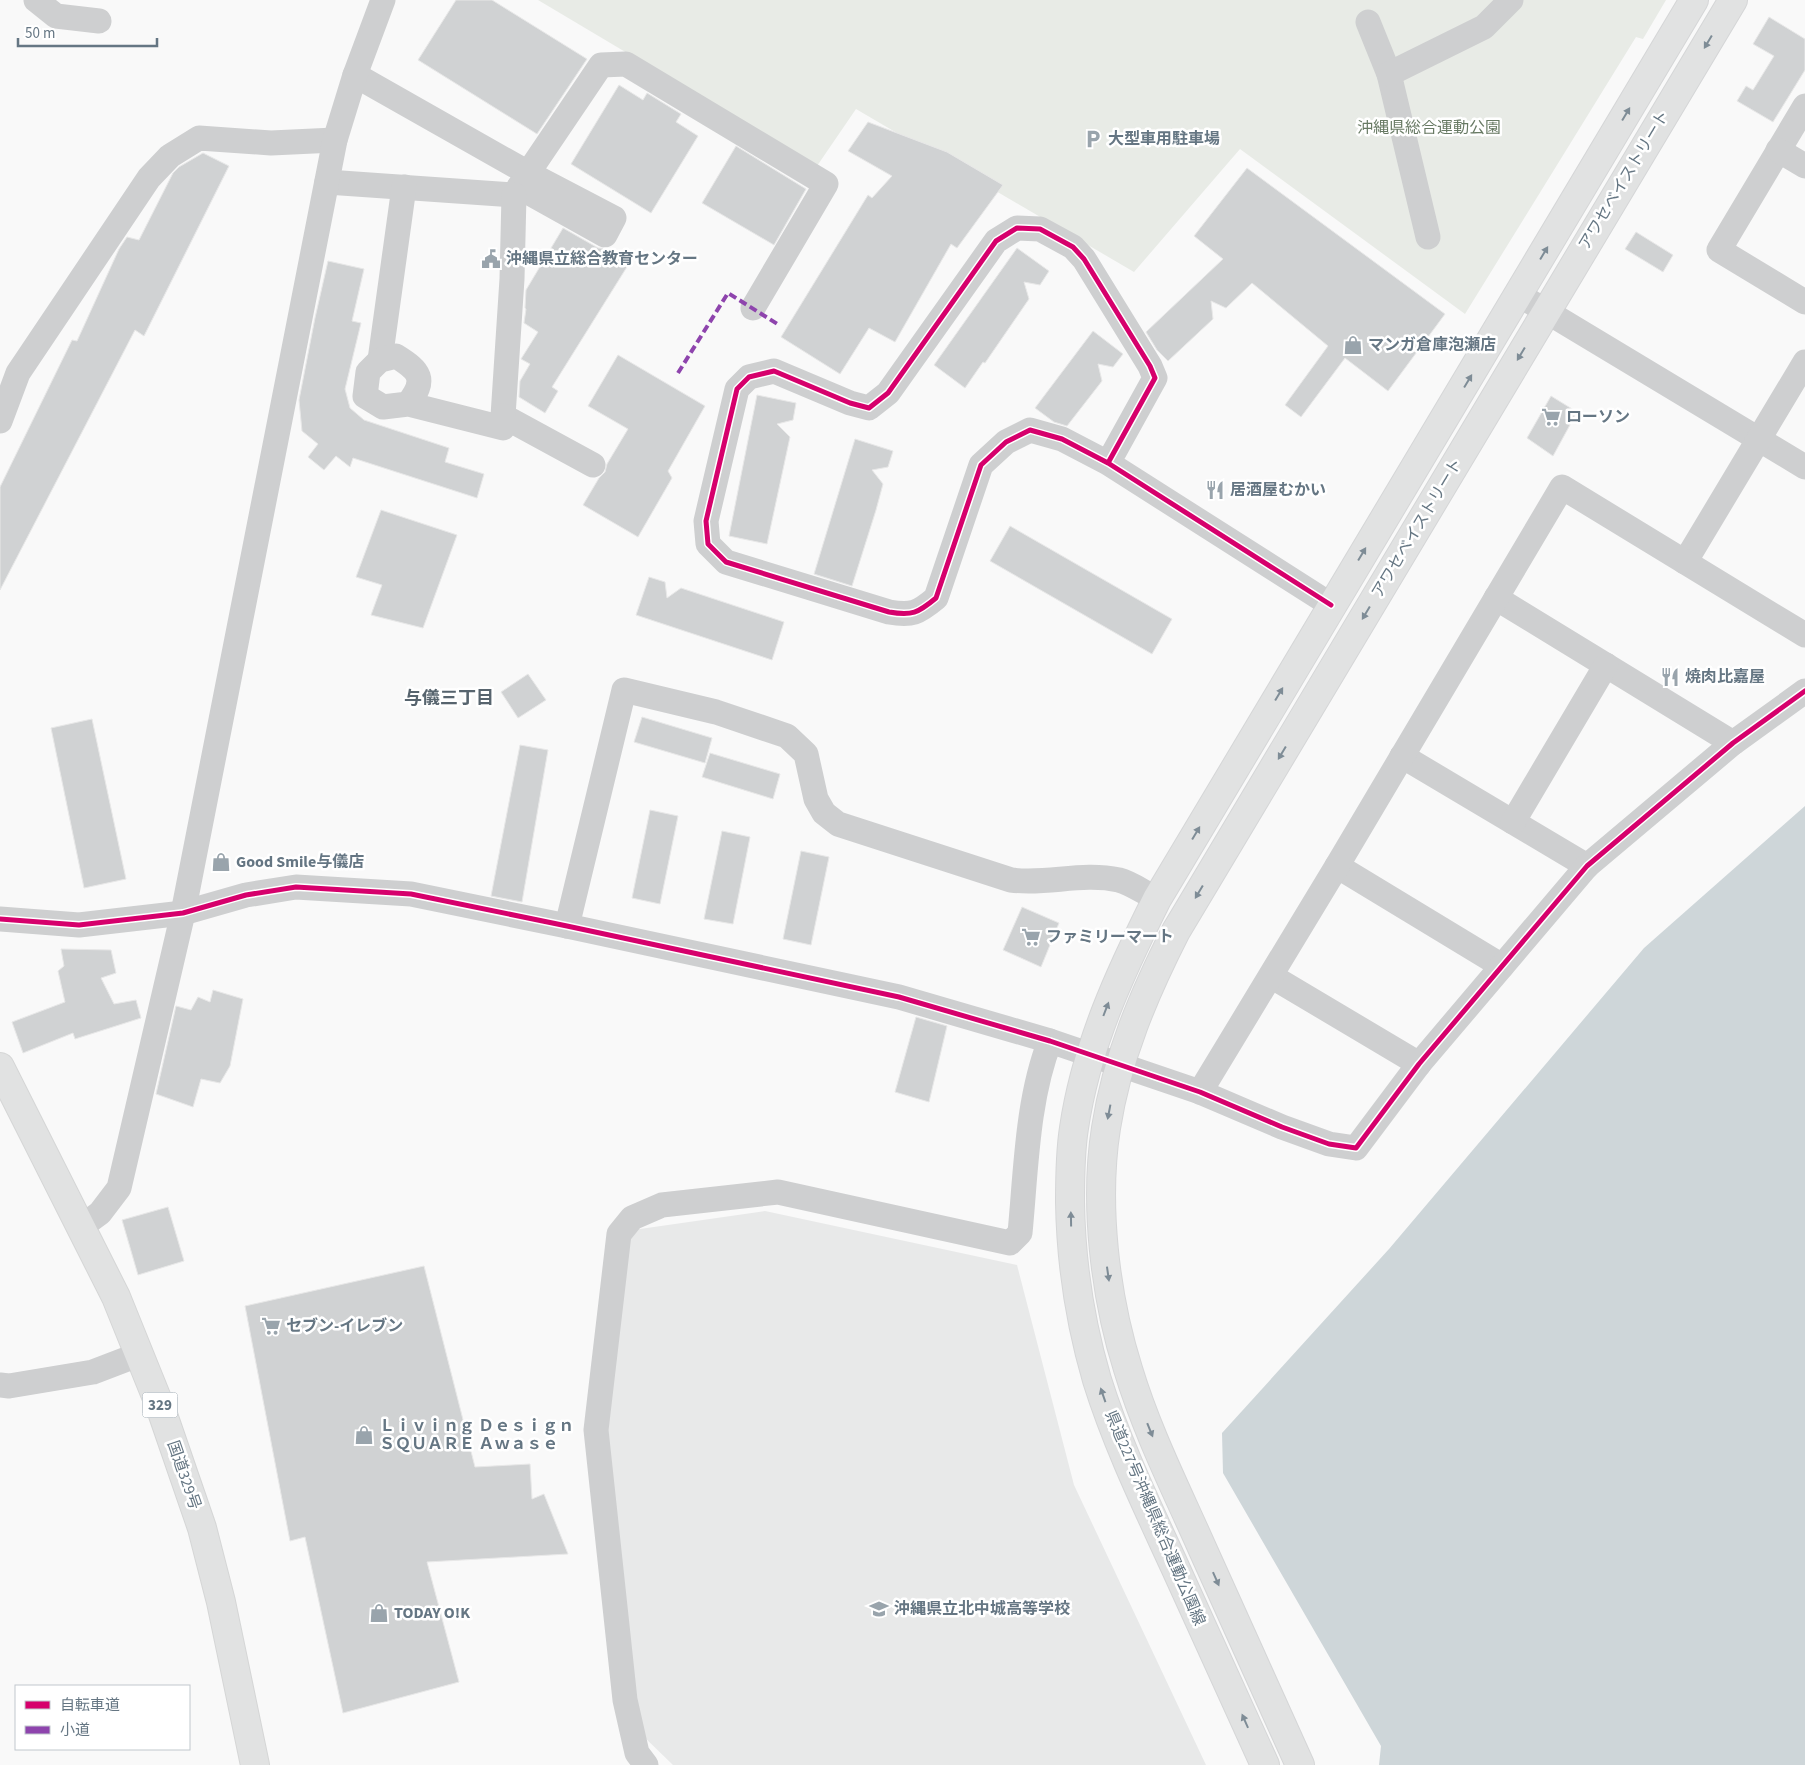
<svg xmlns="http://www.w3.org/2000/svg" width="1805" height="1765" font-family="'Source Sans 3','Noto Sans JP',sans-serif">
<style>
.built{fill:#e8e9e9}
.green{fill:#e8ebe6}
.water{fill:#ced6d9}
.building{fill:#d0d2d3;stroke:#e8e8e8}
.lines{fill:none;stroke-linecap:round;stroke-linejoin:round}
.major-casing{stroke:#d5d6d7;stroke-width:30}
.highway-casing{stroke:#d5d6d6;stroke-width:30}
.minor{stroke:#cecfd0;stroke-width:25}
.major{stroke:#e1e2e2;stroke-width:28}
.highway{stroke:#e1e2e2;stroke-width:28}
.quiet{stroke:#8e44ad;stroke-width:4;stroke-dasharray:8 4;stroke-linecap:butt}
.cycleway-casing{stroke:#fff;stroke-width:8}
.cycleway{stroke:#d6006c;stroke-width:5}
.oneway{fill:#7e8c96}
.labels{text-anchor:middle;dominant-baseline:central;stroke-width:5;stroke-linejoin:round;paint-order:stroke}
.shield{fill:#fff;stroke:#939fa8;stroke-width:1}
.shield-label{font-size:15px;font-weight:bold;fill:#657683}
.park-label{font-size:16px;fill:#687a64;stroke:#fff}
.poi-label{font-size:16px;font-weight:bold;fill:#657683;stroke:#fff;text-anchor:start}
.street-label{font-size:16px;fill:#657683;stroke:#fff}
.neighbourhood-label{font-size:18px;font-weight:bold;fill:#57646e;stroke:#fff}
</style>
<rect width="100%" height="100%" fill="#f9f9f9"/>
<path class="built" d="M 765,1211 L 1017,1265 L 1074,1485 L 1206,1765 L 673,1765 L 641,1734 L 606,1445 L 626,1231 Z"/>
<path class="green" d="M 538,0 L 1666,0 L 1643,39 L 1636,37 L 1465,314 L 1240,149 L 1134,272 L 856,109 L 817,166 Z"/>
<path class="water" d="M 1805,806 L 1805,1765 L 1379,1765 L 1381,1746 L 1223,1473 L 1222,1433 L 1389,1249 L 1644,948 Z"/>
<g class="building">
<path d="M 456,0 L 492,0 L 587,59 L 537,134 L 418,60 Z"/>
<path d="M 1769,17 L 1805,39 L 1805,70 L 1773,122 L 1737,101 L 1746,86 L 1753,90 L 1774,56 L 1753,44 Z"/>
<path d="M 619,85 L 643,100 L 647,93 L 681,114 L 676,122 L 698,136 L 651,213 L 571,164 Z"/>
<path d="M 868,122 L 947,152 L 1003,185 L 957,248 L 951,244 L 895,342 L 869,328 L 840,374 L 781,337 L 868,195 L 872,198 L 892,176 L 848,151 Z"/>
<path d="M 736,146 L 806,189 L 774,245 L 702,203 Z"/>
<path d="M 203,153 L 229,166 L 144,336 L 135,330 L 0,590 L 0,487 L 72,340 L 77,341 L 119,249 L 127,237 L 139,240 L 173,173 L 179,167 Z"/>
<path d="M 1247,168 L 1445,314 L 1388,391 L 1345,358 L 1301,417 L 1285,405 L 1328,346 L 1252,283 L 1226,308 L 1211,301 L 1213,319 L 1168,361 L 1157,350 L 1146,332 L 1223,259 L 1194,236 Z"/>
<path d="M 563,228 L 598,248 L 608,249 L 630,262 L 552,387 L 558,391 L 545,413 L 519,397 L 520,381 L 530,364 L 521,359 L 538,332 L 524,323 L 526,309 L 525,308 L 526,290 Z"/>
<path d="M 1636,232 L 1673,255 L 1663,272 L 1625,249 Z"/>
<path d="M 1017,248 L 1049,271 L 1040,285 L 1024,282 L 1029,299 L 985,363 L 983,362 L 965,388 L 934,365 Z"/>
<path d="M 328,261 L 364,269 L 352,321 L 361,323 L 345,389 L 350,408 L 364,420 L 449,448 L 445,462 L 484,474 L 477,498 L 353,458 L 350,467 L 336,456 L 324,470 L 308,457 L 318,444 L 302,431 L 299,400 L 315,318 Z"/>
<path d="M 1093,331 L 1123,354 L 1113,367 L 1098,364 L 1102,381 L 1067,426 L 1054,422 L 1035,408 Z"/>
<path d="M 618,355 L 705,406 L 668,471 L 672,478 L 638,537 L 583,505 L 599,478 L 605,472 L 607,464 L 628,429 L 588,406 Z"/>
<path d="M 757,395 L 796,403 L 793,420 L 777,424 L 790,437 L 767,544 L 729,536 Z"/>
<path d="M 1551,396 L 1577,412 L 1553,456 L 1527,438 Z"/>
<path d="M 855,439 L 893,451 L 888,467 L 872,470 L 883,484 L 876,510 L 852,586 L 814,574 Z"/>
<path d="M 381,510 L 457,535 L 423,628 L 371,615 L 382,585 L 356,577 Z"/>
<path d="M 1010,526 L 1172,619 L 1152,654 L 990,561 Z"/>
<path d="M 649,577 L 665,582 L 667,598 L 681,588 L 784,622 L 772,660 L 636,615 Z"/>
<path d="M 528,674 L 546,700 L 518,718 L 501,692 Z"/>
<path d="M 642,717 L 712,738 L 705,763 L 634,742 Z"/>
<path d="M 92,719 L 126,879 L 84,888 L 51,728 Z"/>
<path d="M 520,745 L 548,750 L 522,902 L 491,896 Z"/>
<path d="M 710,753 L 780,774 L 773,799 L 702,777 Z"/>
<path d="M 650,810 L 678,816 L 660,904 L 632,898 Z"/>
<path d="M 722,831 L 750,837 L 733,924 L 704,919 Z"/>
<path d="M 801,851 L 829,857 L 811,945 L 783,939 Z"/>
<path d="M 1022,907 L 1059,923 L 1041,967 L 1003,950 Z"/>
<path d="M 61,949 L 111,950 L 116,973 L 101,978 L 114,1004 L 136,1000 L 141,1018 L 75,1039 L 73,1033 L 23,1053 L 12,1022 L 65,1002 L 58,971 L 64,966 Z"/>
<path d="M 213,990 L 243,999 L 230,1066 L 220,1083 L 201,1079 L 193,1107 L 156,1094 L 176,1006 L 191,1010 L 198,997 L 210,1002 Z"/>
<path d="M 916,1017 L 947,1026 L 929,1102 L 895,1092 Z"/>
<path d="M 168,1207 L 184,1261 L 138,1275 L 122,1220 Z"/>
<path d="M 424,1266 L 475,1467 L 530,1464 L 532,1499 L 544,1494 L 568,1554 L 427,1562 L 459,1682 L 343,1713 L 305,1537 L 290,1541 L 245,1306 Z"/>
</g>
<g class="lines">
<g class="major-casing">
<g id="major">
<path d="M 1265,1765 C 1235,1699 1205,1633 1175,1567 C 1147,1506 1117,1444 1097,1380 C 1080,1322 1071,1263 1070,1202 C 1070,1178 1070,1153 1074,1128 C 1086,1046 1120,973 1157,899 L 1694,0"/>
<path d="M 1300,1765 C 1268,1693 1235,1622 1203,1550 C 1177,1491 1147,1432 1128,1369 C 1105,1296 1094,1204 1106,1128 C 1117,1057 1144,994 1176,931 L 1733,0"/>
</g>
</g>
<g class="highway-casing">
<path id="highway" d="M 0,1067 L 116,1297 L 160,1406 L 202,1528 L 221,1602 L 255,1765"/>
</g>
<g class="minor">
<path d="M 36,0 L 56,16 L 99,21"/>
<path d="M 1368,22 L 1389,74 L 1428,237"/>
<path d="M 1389,74 L 1484,27 L 1511,0"/>
<path d="M 1805,106 L 1719,250 L 1805,302"/>
<path d="M 1778,150 L 1805,166"/>
<path d="M 327,182 L 514,195 L 528,173 L 355,75"/>
<path d="M 519,187 L 605,235 L 614,218 L 528,173 L 601,65 L 626,64 L 826,184 L 753,308"/>
<path d="M 514,195 L 512,279 L 503,416 L 593,465"/>
<path d="M 1519,295 L 1805,467"/>
<path d="M 380,360 L 404,187"/>
<path d="M 408,404 C 427,379 420,371 396,356 L 380,360 L 368,372 L 365,396 L 383,407 L 408,404 L 503,428 L 503,416"/>
<path d="M 0,421 L 18,373 L 149,178 L 170,156 L 199,138 L 271,143 L 335,140"/>
<path d="M 1108,463 L 1155,378 L 1150,366 L 1084,259 L 1073,247 L 1040,229 L 1017,228 L 996,241 L 888,393 L 869,408 L 850,403 L 774,371 L 749,377 L 737,389 L 706,521 L 708,544 L 726,562 L 889,612 C 912,616 918,613 936,598 L 981,465 L 1006,442 L 1030,430 L 1062,439 L 1108,463 L 1331,605"/>
<path d="M 1685,562 L 1805,362"/>
<path d="M 1496,598 L 1733,743"/>
<path d="M 1402,756 L 1587,866"/>
<path d="M 1513,822 L 1606,665"/>
<path d="M 1337,866 L 1502,966"/>
<path d="M 0,919 L 79,925 L 183,913 L 246,895 L 296,887 L 411,894 L 567,926 L 899,997 L 1050,1041 L 1200,1092 L 1282,1127 L 1329,1144 L 1356,1148 L 1419,1064 L 1587,866 L 1733,743 L 1805,691"/>
<path d="M 567,926 L 624,690 L 716,712 L 787,736 L 806,754 L 816,799 L 824,813 L 838,824 L 1011,880 C 1047,885 1081,872 1119,880 C 1131,883 1145,893 1157,899"/>
<path d="M 1271,976 L 1419,1064"/>
<path d="M 1200,1092 L 1337,866 L 1562,487 L 1805,635"/>
<path d="M 81,1227 L 100,1213 L 119,1188 L 183,913 L 335,140 L 355,75 L 383,0"/>
<path d="M 0,1385 L 9,1386 L 93,1372 L 140,1354"/>
<path d="M 646,1765 L 637,1753 L 625,1700 L 596,1430 L 619,1234 L 632,1218 L 662,1205 L 778,1192 L 1010,1243 L 1020,1233 C 1026,1171 1027,1099 1050,1041"/>
</g>
<use href="#major" class="major"/>
<use href="#highway" class="highway"/>
<path class="quiet" d="M 678,373 L 728,293 L 779,325"/>
<g class="cycleway-casing">
<g id="cycleway">
<path d="M 1108,463 L 1155,378 L 1150,366 L 1084,259 L 1073,247 L 1040,229 L 1017,228 L 996,241 L 888,393 L 869,408 L 850,403 L 774,371 L 749,377 L 737,389 L 706,521 L 708,544 L 726,562 L 889,612 C 912,616 918,613 936,598 L 981,465 L 1006,442 L 1030,430 L 1062,439 L 1108,463 L 1331,605"/>
<path d="M 0,919 L 79,925 L 183,913 L 246,895 L 296,887 L 411,894 L 567,926 L 899,997 L 1050,1041 L 1200,1092 L 1282,1127 L 1329,1144 L 1356,1148 L 1419,1064 L 1587,866 L 1733,743 L 1805,691"/>
</g>
</g>
<use href="#cycleway" class="cycleway"/>
</g>
<defs><path id="oneway-solid" d="M-6-.8H1V-3.2L6.5 0L1 3.2V.8H-6Z" transform="scale(1.25)"/></defs>
<g class="oneway">
<use href="#oneway-solid" transform="translate(1708 42) rotate(121)"/>
<use href="#oneway-solid" transform="translate(1626 114) rotate(-59)"/>
<use href="#oneway-solid" transform="translate(1544 253) rotate(-59)"/>
<use href="#oneway-solid" transform="translate(1521 354) rotate(121)"/>
<use href="#oneway-solid" transform="translate(1468 381) rotate(-59)"/>
<use href="#oneway-solid" transform="translate(1362 554) rotate(-59)"/>
<use href="#oneway-solid" transform="translate(1366 613) rotate(121)"/>
<use href="#oneway-solid" transform="translate(1279 694) rotate(-59)"/>
<use href="#oneway-solid" transform="translate(1282 753) rotate(121)"/>
<use href="#oneway-solid" transform="translate(1196 833) rotate(-59)"/>
<use href="#oneway-solid" transform="translate(1199 892) rotate(121)"/>
<use href="#oneway-solid" transform="translate(1106 1009) rotate(-69)"/>
<use href="#oneway-solid" transform="translate(1109 1112) rotate(101)"/>
<use href="#oneway-solid" transform="translate(1071 1219) rotate(-91)"/>
<use href="#oneway-solid" transform="translate(1108 1274) rotate(82)"/>
<use href="#oneway-solid" transform="translate(1103 1395) rotate(-109)"/>
<use href="#oneway-solid" transform="translate(1150 1430) rotate(68)"/>
<use href="#oneway-solid" transform="translate(1216 1579) rotate(66)"/>
<use href="#oneway-solid" transform="translate(1245 1721) rotate(-114)"/>
</g>
<defs>
<g id="parking-bare" transform="scale(1.5)"><path d="M-3.5-5.5H1a3.5 3.5 0 0 1 0 7H-1V5.5H-3.5ZM-1-3.4V-.6H.8a1.4 1.4 0 0 0 0-2.8Z" fill="#99a4ac" stroke="#fff" stroke-width="2.5" paint-order="stroke"/></g>
<g id="civic-bare" transform="scale(1.5)"><path d="M-.6-6.5H3V-4.5H.6V-3L4-1V1h2V6H-6V1h2V-1L-.6-3ZM-1.2 2.5V6h2.4V2.5Z" fill="#99a4ac" stroke="#fff" stroke-width="2.5" paint-order="stroke"/></g>
<g id="shop-bare" transform="scale(1.5)"><path d="M-5-2.5h2.3a2.7 3.5 0 0 1 5.4 0H5L5.5 6h-11ZM-1.5-2.5h3a1.5 2.3 0 0 0-3 0Z" fill="#99a4ac" stroke="#fff" stroke-width="2.5" paint-order="stroke"/></g>
<g id="supermarket-bare" transform="scale(1.5)"><path d="M-6-5.5h2.5l.6 2H6L4.5 2H-2.5L-4.4-4H-6ZM-1.5 3.2a1.3 1.3 0 1 0 .1 0ZM3 3.2a1.3 1.3 0 1 0 .1 0Z" fill="#99a4ac" stroke="#fff" stroke-width="2.5" paint-order="stroke"/></g>
<g id="restaurant-bare" transform="scale(1.5)"><path d="M-5-6h1v4h1v-4h1v4h1v-4h1v5L-1.5 .5V6h-2V.5L-5-1ZM5-6V6H3V1.5H1.5Q1.5-4 5-6Z" fill="#99a4ac" stroke="#fff" stroke-width="2.5" paint-order="stroke"/></g>
<g id="school-bare" transform="scale(1.5)"><path d="M0-5L7-2L0 1L-7-2ZM-4 1L0 2.5L4 1V4Q0 6-4 4Z" fill="#99a4ac" stroke="#fff" stroke-width="2.5" paint-order="stroke"/></g>
</defs>
<g fill-rule="evenodd">
<use href="#parking-bare" x="1093" y="139"/>
<use href="#civic-bare" x="491" y="259"/>
<use href="#shop-bare" x="1353" y="345"/>
<use href="#supermarket-bare" x="1551" y="417"/>
<use href="#restaurant-bare" x="1215" y="490"/>
<use href="#restaurant-bare" x="1670" y="677"/>
<use href="#shop-bare" x="221" y="862"/>
<use href="#supermarket-bare" x="1031" y="937"/>
<use href="#supermarket-bare" x="271" y="1326"/>
<use href="#shop-bare" x="364" y="1435"/>
<use href="#school-bare" x="879" y="1609"/>
<use href="#shop-bare" x="379" y="1613"/>
</g>
<g class="labels">
<rect class="shield" x="142.5" y="1392.5" width="35" height="25" rx="4"/>
<g class="shield-label">
<text x="160" y="1405">329</text>
</g>
<g class="park-label">
<text x="1429" y="128">沖縄県総合運動公園</text>
</g>
<g class="poi-label">
<text x="1108" y="139">大型車用駐車場</text>
<text x="506" y="259">沖縄県立総合教育センター</text>
<text x="1368" y="345">マンガ倉庫泡瀬店</text>
<text x="1566" y="417">ローソン</text>
<text x="1230" y="490">居酒屋むかい</text>
<text x="1685" y="677">焼肉比嘉屋</text>
<text x="236" y="862">Good Smile与儀店</text>
<text x="1046" y="937">ファミリーマート</text>
<text x="286" y="1326">セブン-イレブン</text>
<text x="379" y="1426">Ｌｉｖｉｎｇ Ｄｅｓｉｇｎ<tspan x="379" dy="18">ＳＱＵＡＲＥ Ａｗａｓｅ</tspan></text>
<text x="894" y="1609">沖縄県立北中城高等学校</text>
<text x="394" y="1613">TODAY O!K</text>
</g>
<g class="street-label">
<text transform="translate(1624 180) rotate(-59)">アワセベイストリート</text>
<text transform="translate(1417 528) rotate(-59)">アワセベイストリート</text>
<text transform="translate(184 1475) rotate(71)">国道329号</text>
<text transform="translate(1155 1518) rotate(67)">県道227号沖縄県総合運動公園線</text>
</g>
<g class="neighbourhood-label">
<text x="449" y="698">与儀三丁目</text>
</g>
</g>
<rect x="15" y="1685" width="175" height="65" fill="#ffffff" stroke="#c1c8cd"/>
<rect x="25" y="1701" width="25" height="8" fill="#d6006c" stroke="#c1c8cd"/>
<text x="60" y="1710" font-size="15" fill="#657683">自転車道</text>
<rect x="25" y="1726" width="25" height="8" fill="#8e44ad" stroke="#c1c8cd"/>
<text x="60" y="1735" font-size="15" fill="#657683">小道</text>
<path d="M18 38v8h139v-8" fill="none" stroke="#657683" stroke-width="2.5"/>
<text x="25" y="38" font-size="15" fill="#657683" stroke="#ffffff" stroke-width="4" paint-order="stroke">50 m</text>
</svg>
